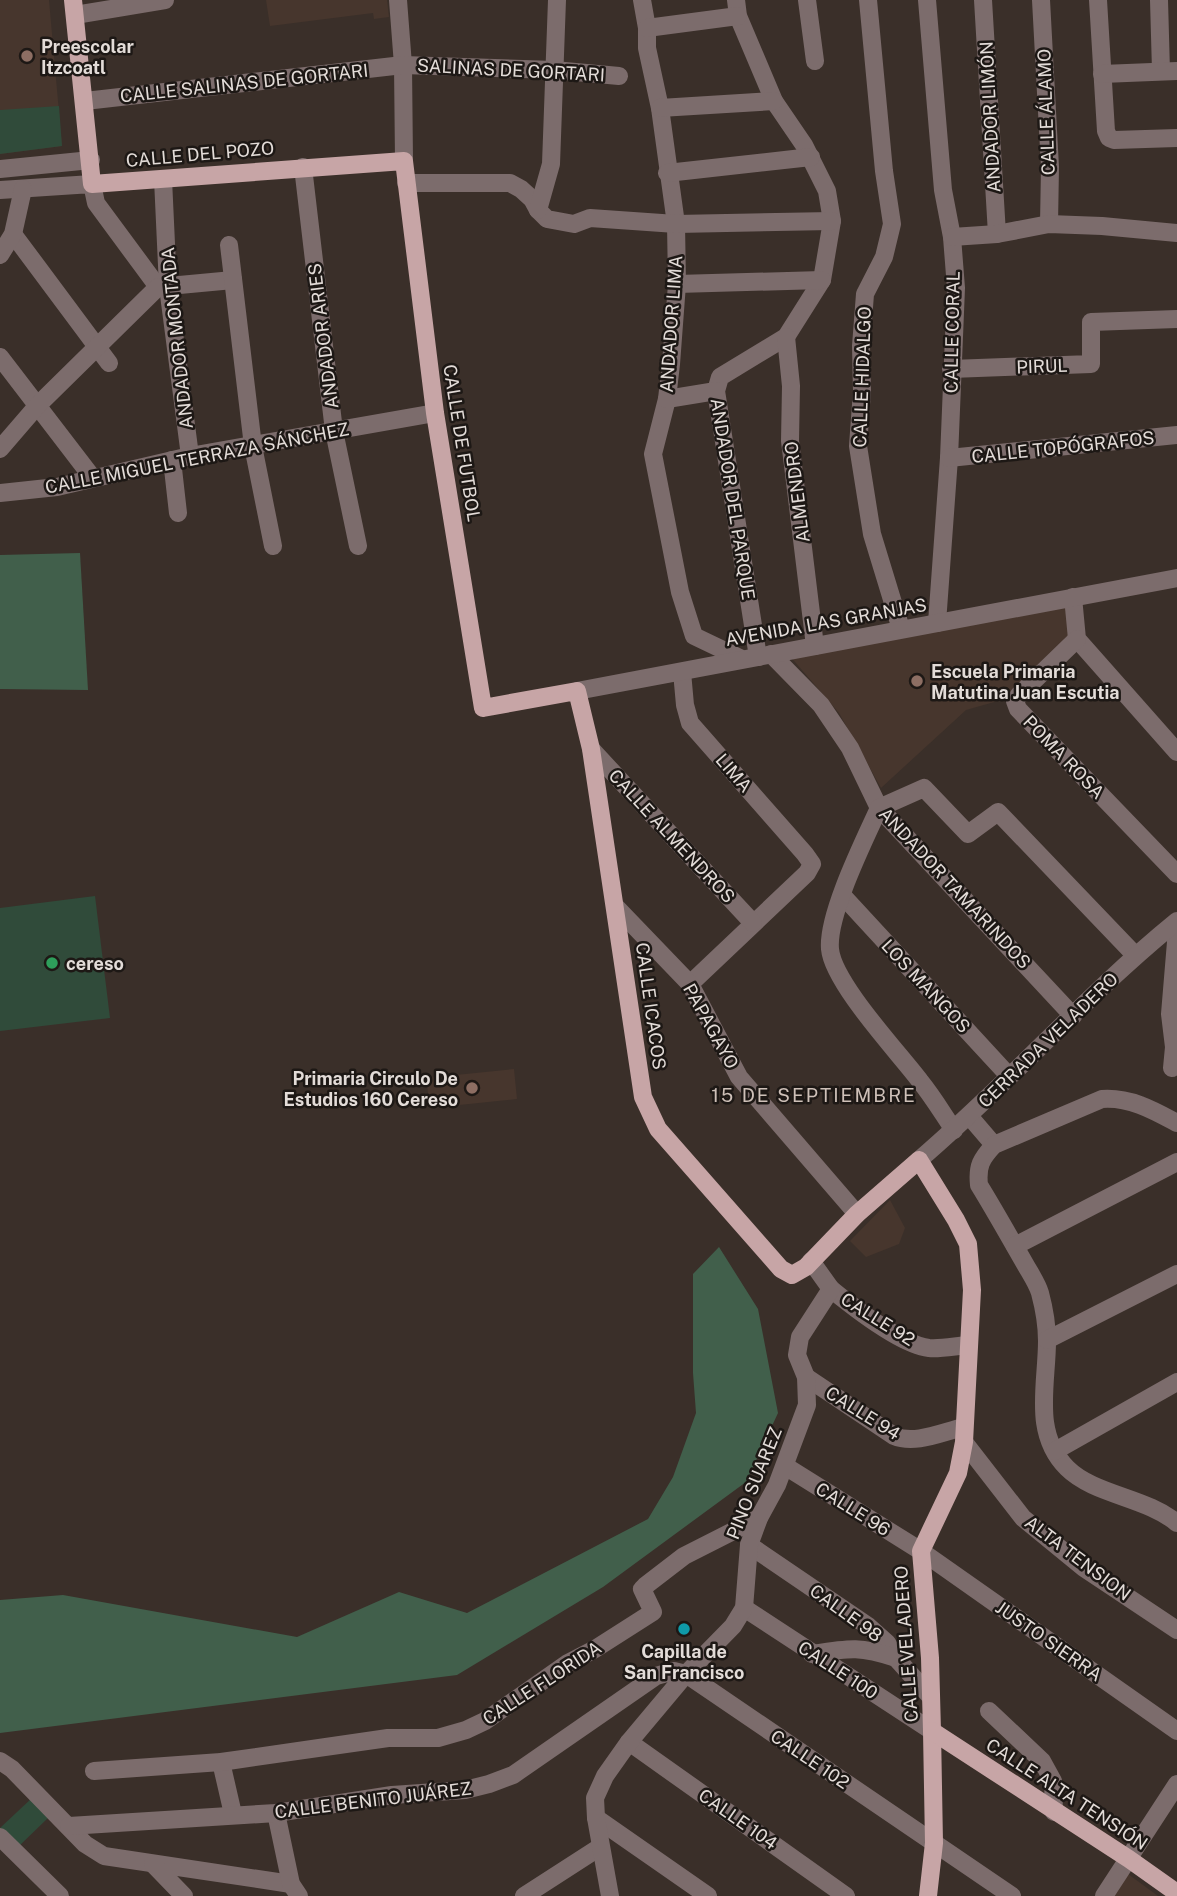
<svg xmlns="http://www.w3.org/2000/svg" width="1177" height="1896" font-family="'Public Sans',sans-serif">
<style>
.built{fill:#47362d}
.green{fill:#304b3a}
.forest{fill:#415f4b}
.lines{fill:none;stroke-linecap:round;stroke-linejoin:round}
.minor{stroke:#7c6c6c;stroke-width:18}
.major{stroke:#c7a5a6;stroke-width:18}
.education-dot{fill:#8d6e63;stroke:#1d1815;stroke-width:2.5}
.leisure-dot{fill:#2e9e5b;stroke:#1d1815;stroke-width:2.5}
.culture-dot{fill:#0f9aa8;stroke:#1d1815;stroke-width:2.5}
.labels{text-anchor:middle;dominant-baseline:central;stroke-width:5;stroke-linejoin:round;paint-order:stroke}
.poi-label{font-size:18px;font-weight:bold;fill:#e3dcd8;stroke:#1d1815;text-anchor:start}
.street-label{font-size:18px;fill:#e3dcd8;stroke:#1d1815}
.neighbourhood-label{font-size:19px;letter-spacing:2px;fill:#cec0b8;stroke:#1d1815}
</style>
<rect width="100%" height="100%" fill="#3a2f29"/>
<g class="built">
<path d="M 0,0 L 49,0 L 62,146 L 0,154 Z"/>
<path d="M 266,0 L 387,0 L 389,17 L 374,19 L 373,13 L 270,26 Z"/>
<path d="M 1068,602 L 1072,634 L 1042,664 L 1005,699 L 966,710 L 881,788 L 839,713 L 789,655 Z"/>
<path d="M 514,1069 L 517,1099 L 430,1108 L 426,1078 Z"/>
<path d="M 890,1200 L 905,1228 L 899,1244 L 866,1257 L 850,1241 Z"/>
<path d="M 1128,1874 L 1158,1896 L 1113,1896 Z"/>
</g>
<g class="green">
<path d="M 59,106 L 62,146 L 0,154 L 0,110 Z"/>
<path d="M 95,896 L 110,1018 L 0,1031 L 0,908 Z"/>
<path d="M 32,1798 L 48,1818 L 18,1847 L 0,1828 Z"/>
</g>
<g class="forest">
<path d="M 80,553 L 88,690 L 0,689 L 0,555 Z"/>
<path d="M 719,1247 L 758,1309 L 778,1413 L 746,1482 L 603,1587 L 457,1675 L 0,1733 L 0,1600 L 63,1595 L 297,1637 L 399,1592 L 467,1613 L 648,1519 L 673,1477 L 696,1413 L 693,1373 L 693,1274 Z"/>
</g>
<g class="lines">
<g class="minor">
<path d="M 398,0 L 403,65 L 404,161"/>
<path d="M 642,0 L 647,28 L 647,48 L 660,108 L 676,224 L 677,284 L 671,364 L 667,399 L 653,454 L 680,592 L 694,636 L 740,658"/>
<path d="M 736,0 L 738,16 L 774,101 L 804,145 L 827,191 L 832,221 L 822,280 L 786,337 L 720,377 L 716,391 L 758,657"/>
<path d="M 807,0 L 815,61"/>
<path d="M 868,0 L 884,171 L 892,224 L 884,257 L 865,294 L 861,346 L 862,391 L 858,446 L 872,534 L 901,629"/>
<path d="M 927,0 L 943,190 L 952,237 L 956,288 L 949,458 L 937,623"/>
<path d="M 983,0 L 997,234"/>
<path d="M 1041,0 L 1050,167 L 1049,224"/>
<path d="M 1098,0 L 1106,131 L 1109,138 L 1114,140 L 1177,138"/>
<path d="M 1159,0 L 1161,71"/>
<path d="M 75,15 L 165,0"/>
<path d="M 647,28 L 738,16"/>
<path d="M 1102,74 L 1177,71"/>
<path d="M 85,101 L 403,65 L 554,70 L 619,76"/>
<path d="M 660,108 L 774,101"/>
<path d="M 303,167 L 334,431 L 358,546"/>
<path d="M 0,169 L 91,160"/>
<path d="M 667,173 L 811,157"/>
<path d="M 163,179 L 168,287 L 190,456"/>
<path d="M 406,183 L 510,183 L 521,189 L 532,199 L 538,210 L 547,219 L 574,224 L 590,218 L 676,224 L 832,221"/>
<path d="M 0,190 L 92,184 L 96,203 L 158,287 L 233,280"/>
<path d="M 538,210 L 551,164 L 557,0"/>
<path d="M 13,234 L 109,363"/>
<path d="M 952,237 L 997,234 L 1049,224 L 1102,226 L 1177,233"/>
<path d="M 229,245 L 253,446 L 273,546"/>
<path d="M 0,255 L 13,234 L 23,189"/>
<path d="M 677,284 L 822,280"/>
<path d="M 786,337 L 791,386 L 790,441 L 815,646"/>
<path d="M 0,357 L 92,477"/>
<path d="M 951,369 L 1091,364 L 1091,322 L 1177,319"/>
<path d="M 667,399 L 716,391"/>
<path d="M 0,449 L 37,406 L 158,287"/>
<path d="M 949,458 L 1177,435"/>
<path d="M 172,460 L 178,513"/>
<path d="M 0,493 L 57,487 L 190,456 L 435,413"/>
<path d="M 1073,597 L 1077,639 L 1177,752"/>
<path d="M 1077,639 L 1019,695 L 1015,701 L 1018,709 L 1177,874"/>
<path d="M 771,654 L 821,705 L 850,748 L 879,808 L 1073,1016"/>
<path d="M 682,672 L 685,705 L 690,723 L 805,854 L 812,864 L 807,873 L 690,984"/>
<path d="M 577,691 L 1177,578"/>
<path d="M 591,749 L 753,923"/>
<path d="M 843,896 L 1009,1076"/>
<path d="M 615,906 L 690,984 L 739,1077 L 857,1214"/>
<path d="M 1172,1068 L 1174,1047 L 1170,1014 L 1177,930"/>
<path d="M 970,1117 L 994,1145"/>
<path d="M 1177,1123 C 1153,1110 1130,1097 1102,1099 L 994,1145 C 981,1159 977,1166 979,1185 C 995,1211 1010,1238 1025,1264 C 1030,1273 1037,1283 1040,1293 C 1044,1308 1047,1324 1047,1341 C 1047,1385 1032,1433 1067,1468 C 1094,1495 1146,1497 1177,1523"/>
<path d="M 954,1130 C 943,1114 933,1097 920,1081 C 899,1053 833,983 830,949 C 827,915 864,841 879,808 L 924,788 L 968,834 L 998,812 L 1135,955"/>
<path d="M 919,1160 C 1008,1084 1086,995 1177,921"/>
<path d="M 1015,1246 L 1177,1162"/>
<path d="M 831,1289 C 853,1307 902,1345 929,1348 C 941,1349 955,1346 968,1345"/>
<path d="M 1047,1340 L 1177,1274"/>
<path d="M 806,1377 L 894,1436 C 915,1445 942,1432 964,1427"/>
<path d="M 964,1442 L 1023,1518 L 1084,1568 L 1177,1630"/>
<path d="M 1055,1451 L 1177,1382"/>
<path d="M 785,1466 L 921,1551 L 1177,1731"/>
<path d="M 749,1545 L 868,1626 L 887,1643 L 896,1658 L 930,1696"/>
<path d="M 744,1608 L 932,1731"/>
<path d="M 812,1654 C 850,1648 860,1646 896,1658"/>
<path d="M 989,1711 L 1042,1761 L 1053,1781 L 1054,1812"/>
<path d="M 629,1742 L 846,1896"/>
<path d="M 0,1761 L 12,1769 L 85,1844 L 104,1856 L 291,1884"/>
<path d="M 221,1762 L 233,1814"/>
<path d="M 94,1771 L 221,1762 L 388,1738 L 438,1738 L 466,1730 L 485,1721 L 568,1663 L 595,1649 L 653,1612 L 642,1589 L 645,1586 L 684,1556 L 759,1518"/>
<path d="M 276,1813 L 291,1884 L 299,1896"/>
<path d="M 596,1818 L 708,1896"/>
<path d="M 69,1826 L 276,1813 L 392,1795 L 465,1790 L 489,1784 L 513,1775 L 656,1676 L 674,1671 L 686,1674 L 1012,1896"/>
<path d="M 0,1837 L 60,1896"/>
<path d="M 153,1864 L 184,1896"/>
<path d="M 524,1896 L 600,1847"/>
<path d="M 610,1896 L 596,1818 L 595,1798 L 605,1776 L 629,1742 L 686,1674 L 733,1626 L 744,1608 L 749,1545 L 759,1518 L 777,1485 L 807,1405 L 806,1377 L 797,1355 L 800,1337 L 831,1289 L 811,1261"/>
<path d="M 1104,1896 L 1177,1784"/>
</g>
<g class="major">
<path d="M 73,0 L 92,184 L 404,161 L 435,413 L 483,708 L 577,691 L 591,749 L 643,1097 L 658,1129 L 781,1269 L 792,1275 L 806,1267 L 857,1214 L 919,1160 L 956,1220 L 968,1244 L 972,1290 L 964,1442 L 958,1473 L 921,1551 L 930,1658 L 932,1731 L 934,1843 L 928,1896"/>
<path d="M 932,1731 L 1129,1859 L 1177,1893"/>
</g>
</g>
<g class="education-dot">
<circle cx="27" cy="56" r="7"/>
<circle cx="917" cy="681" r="7"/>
<circle cx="472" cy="1088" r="7"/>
</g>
<circle class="leisure-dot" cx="52" cy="963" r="7"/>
<circle class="culture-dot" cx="684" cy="1629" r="7"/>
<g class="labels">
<g class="poi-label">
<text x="41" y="46">Preescolar<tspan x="41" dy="21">Itzcoatl</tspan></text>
<text x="931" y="671">Escuela Primaria<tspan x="931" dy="21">Matutina Juan Escutia</tspan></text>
<text x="66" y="963">cereso</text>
<text x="458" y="1078" text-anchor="end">Primaria Circulo De<tspan x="458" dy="21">Estudios 160 Cereso</tspan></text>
<text x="684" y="1651" text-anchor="middle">Capilla de<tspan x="684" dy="21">San Francisco</tspan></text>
</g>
<g class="street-label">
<text transform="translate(511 70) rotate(3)">SALINAS DE GORTARI</text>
<text transform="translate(244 83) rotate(-6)">CALLE SALINAS DE GORTARI</text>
<text transform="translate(1046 112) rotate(-92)">CALLE ÁLAMO</text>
<text transform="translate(990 117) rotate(-93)">ANDADOR LIMÓN</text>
<text transform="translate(200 154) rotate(-5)">CALLE DEL POZO</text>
<text transform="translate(671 324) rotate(-86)">ANDADOR LIMA</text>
<text transform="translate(952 332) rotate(-89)">CALLE CORAL</text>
<text transform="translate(323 336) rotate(-97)">ANDADOR ARIES</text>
<text transform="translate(177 338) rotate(-96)">ANDADOR MONTADA</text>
<text transform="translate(1042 366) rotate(-2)">PIRUL</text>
<text transform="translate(862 377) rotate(-88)">CALLE HIDALGO</text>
<text transform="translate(462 443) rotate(81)">CALLE DE FUTBOL</text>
<text transform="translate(1063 447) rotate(-6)">CALLE TOPÓGRAFOS</text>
<text transform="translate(197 458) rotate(-11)">CALLE MIGUEL TERRAZA SÁNCHEZ</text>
<text transform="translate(797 492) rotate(-97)">ALMENDRO</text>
<text transform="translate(733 499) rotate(81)">ANDADOR DEL PARQUE</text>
<text transform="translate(826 622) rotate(-10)">AVENIDA LAS GRANJAS</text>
<text transform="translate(1064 757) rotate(46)">POMA ROSA</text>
<text transform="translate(734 773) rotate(49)">LIMA</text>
<text transform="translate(672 836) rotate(47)">CALLE ALMENDROS</text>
<text transform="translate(955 888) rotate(47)">ANDADOR TAMARINDOS</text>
<text transform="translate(926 986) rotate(47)">LOS MANGOS</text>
<text transform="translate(651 1006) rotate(82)">CALLE ICACOS</text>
<text transform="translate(711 1026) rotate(61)">PAPAGAYO</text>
<text transform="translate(1048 1040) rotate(-44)">CERRADA VELADERO</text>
<text transform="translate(878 1319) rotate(32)">CALLE 92</text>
<text transform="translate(863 1413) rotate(32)">CALLE 94</text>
<text transform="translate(754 1483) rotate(-68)">PINO SUAREZ</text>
<text transform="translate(853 1509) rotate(32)">CALLE 96</text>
<text transform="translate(1078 1558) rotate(37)">ALTA TENSION</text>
<text transform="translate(846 1613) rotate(36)">CALLE 98</text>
<text transform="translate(1049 1641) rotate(35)">JUSTO SIERRA</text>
<text transform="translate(906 1644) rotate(-94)">CALLE VELADERO</text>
<text transform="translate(838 1670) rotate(33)">CALLE 100</text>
<text transform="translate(542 1683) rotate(-33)">CALLE FLORIDA</text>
<text transform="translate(810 1759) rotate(34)">CALLE 102</text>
<text transform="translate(1067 1794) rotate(33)">CALLE ALTA TENSIÓN</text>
<text transform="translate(373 1800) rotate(-7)">CALLE BENITO JUÁREZ</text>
<text transform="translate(738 1819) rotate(35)">CALLE 104</text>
</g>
<g class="neighbourhood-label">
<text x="814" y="1095">15 DE SEPTIEMBRE</text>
</g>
</g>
</svg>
